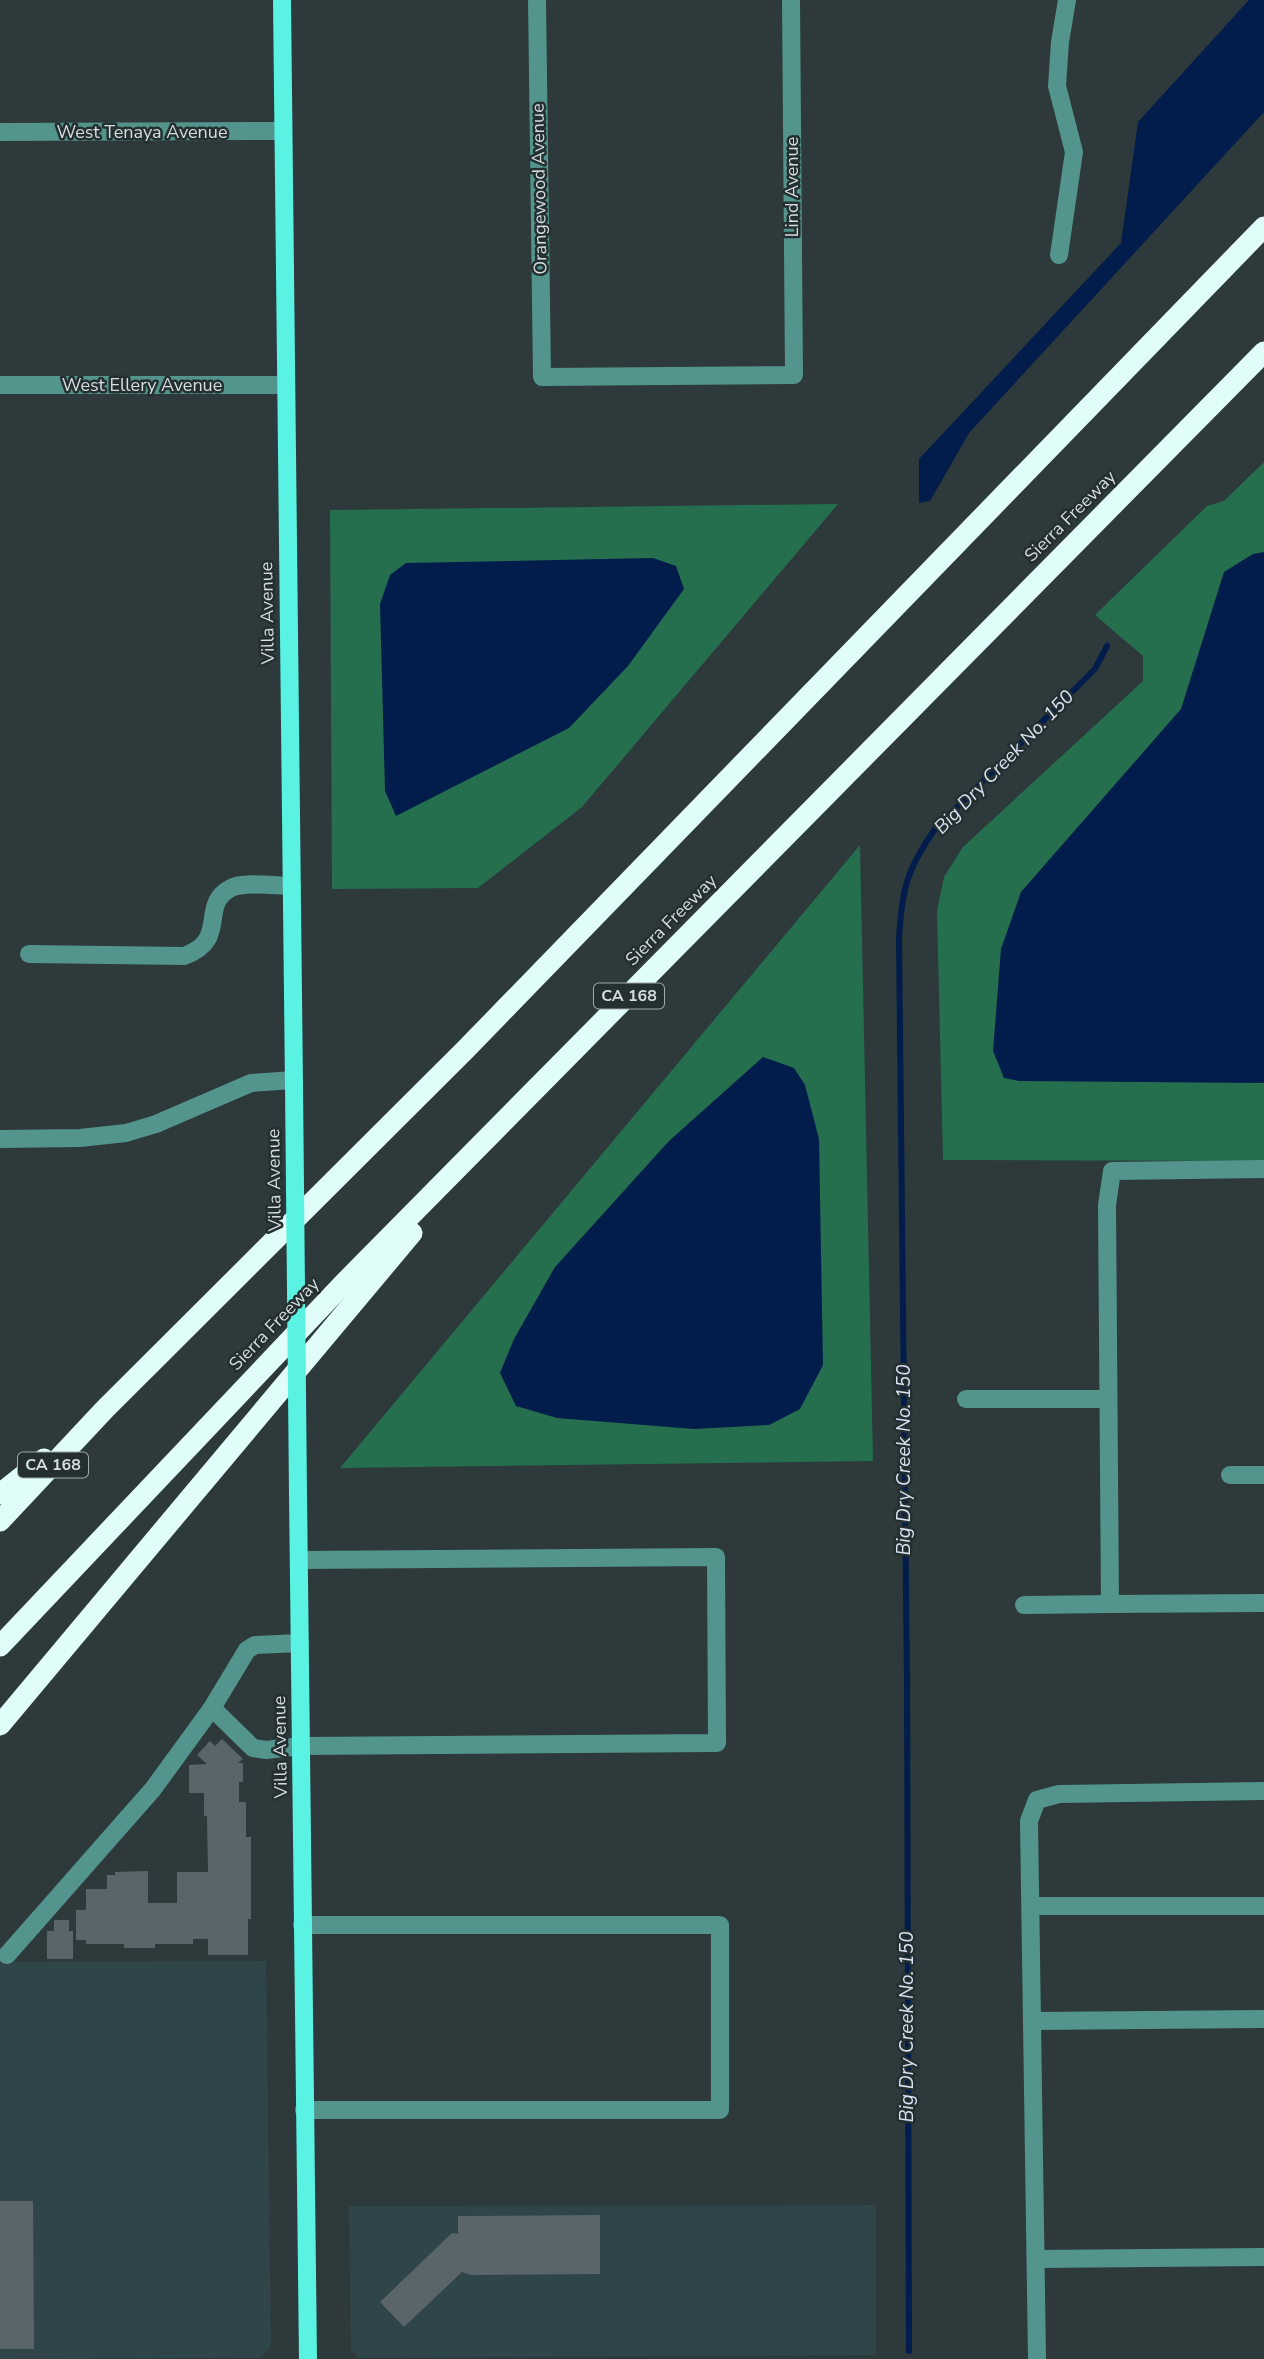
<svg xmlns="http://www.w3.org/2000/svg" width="1264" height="2359" font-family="'Nunito Sans',sans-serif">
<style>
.built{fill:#304549}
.green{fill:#256f4f}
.water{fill:#021d4b}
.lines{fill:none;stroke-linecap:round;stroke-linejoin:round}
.stream{stroke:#021d4b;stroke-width:6}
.building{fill:#5a646b}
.minor{stroke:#53948d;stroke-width:18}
.major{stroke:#59f2e3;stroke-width:18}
.highway{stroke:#e0fdf9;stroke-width:21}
.major-bridge{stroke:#59f2e3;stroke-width:18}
.labels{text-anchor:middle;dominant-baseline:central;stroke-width:5;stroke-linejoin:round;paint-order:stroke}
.shield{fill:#232f31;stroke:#a0a9ab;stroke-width:2}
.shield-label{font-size:16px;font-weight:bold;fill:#d6dddf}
.street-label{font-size:18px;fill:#d6dddf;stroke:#232f31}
.water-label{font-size:19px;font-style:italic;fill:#d8e2f2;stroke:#232f31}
</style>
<rect width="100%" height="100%" fill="#2d393b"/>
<g class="built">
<path d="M 266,1961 L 271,2347 L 259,2358 L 0,2359 L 0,1962 Z"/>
<path d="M 876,2205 L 876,2355 L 359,2358 L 351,2350 L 349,2206 Z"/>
</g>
<g class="green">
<path d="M 1264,462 L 1264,1161 L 943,1160 L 937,911 L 944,877 L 963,847 L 1143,681 L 1143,656 L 1095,615 L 1207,506 L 1224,501 Z"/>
<path d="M 838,504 L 582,807 L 478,888 L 332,889 L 330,510 Z"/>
<path d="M 860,845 L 873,1461 L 340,1468 Z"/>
</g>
<g class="water">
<path d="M 1249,0 L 1264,0 L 1264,112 L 969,433 L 930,501 L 919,503 L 919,459 L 1121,243 L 1138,122 Z"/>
<path d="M 1264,552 L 1264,1083 L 1019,1081 L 1004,1078 L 993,1051 L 1001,949 L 1021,892 L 1181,709 L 1224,572 L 1253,554 Z"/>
<path d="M 653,558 L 676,566 L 684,589 L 628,666 L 569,728 L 396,816 L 385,791 L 380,604 L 390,575 L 406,563 Z"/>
<path d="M 763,1057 L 794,1068 L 805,1085 L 819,1139 L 823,1365 L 800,1409 L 769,1425 L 694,1429 L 557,1418 L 516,1406 L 500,1373 L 514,1339 L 555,1267 L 669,1141 Z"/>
</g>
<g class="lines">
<path class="stream" d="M 909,2351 L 907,1682 L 899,939 C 902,889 906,871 935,829 L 1095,669 L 1107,646"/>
</g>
<g class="building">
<path d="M 222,1739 L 243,1759 L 238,1763 L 243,1763 L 243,1782 L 239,1782 L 239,1802 L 246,1802 L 246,1837 L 251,1837 L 251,1919 L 248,1919 L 248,1955 L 208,1955 L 208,1939 L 193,1939 L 193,1944 L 155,1944 L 155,1948 L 124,1948 L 124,1944 L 86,1944 L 86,1940 L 76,1940 L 76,1910 L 86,1910 L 86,1889 L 107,1889 L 107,1875 L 115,1875 L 115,1872 L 148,1871 L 148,1903 L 177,1903 L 177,1872 L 208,1872 L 207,1816 L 204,1816 L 204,1793 L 189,1793 L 189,1765 L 207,1764 L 197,1755 L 210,1741 L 215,1746 Z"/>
<path d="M 54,1920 L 69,1920 L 69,1931 L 73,1931 L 73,1959 L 47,1959 L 47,1931 L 54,1931 Z"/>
<path d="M 0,2201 L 33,2201 L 34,2349 L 0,2349 Z"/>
<path d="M 600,2215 L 600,2274 L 470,2275 L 462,2272 L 404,2327 L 380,2302 L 452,2233 L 458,2234 L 458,2216 Z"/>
</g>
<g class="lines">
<g class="minor">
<path d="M 537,0 L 542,377 L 794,375 L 791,0"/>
<path d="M 0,132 L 283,131"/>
<path d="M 1059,255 L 1074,152 L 1057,86 L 1060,42 L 1067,0"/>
<path d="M 0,385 L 285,385"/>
<path d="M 29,954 L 184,956 C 230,940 198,905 231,888 C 244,881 276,886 292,886"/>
<path d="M 0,1139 L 80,1138 L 126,1133 L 156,1124 L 251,1083 L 294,1080"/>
<path d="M 1264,1169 L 1112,1171 L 1107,1205 L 1110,1604 L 1264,1603"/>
<path d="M 966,1399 L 1108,1399"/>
<path d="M 1230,1475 L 1264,1475"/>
<path d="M 299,1560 L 716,1557 L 717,1743 L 301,1746 L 266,1750 L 253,1748 L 212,1708 L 247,1650 L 255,1645 L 300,1643"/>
<path d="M 1024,1605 L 1110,1604"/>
<path d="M 1031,1906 L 1264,1906"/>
<path d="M 302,1925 L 720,1925 L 720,2110 L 304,2110"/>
<path d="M 7,1955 L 153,1789 L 212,1708"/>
<path d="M 1032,2021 L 1264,2019"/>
<path d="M 1036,2259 L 1264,2257"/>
<path d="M 1037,2359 L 1029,1821 L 1037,1800 L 1059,1794 L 1264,1791"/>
</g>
<g class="major">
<path d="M 282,0 L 294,1086"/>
<path d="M 298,1493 L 308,2359"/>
</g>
<g class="highway">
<path d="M 0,1494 L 44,1459"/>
<path d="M 0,1521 L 105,1409 L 466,1049 L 1264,227"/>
<path d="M 0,1646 L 345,1282 L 1264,352"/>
<path d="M 0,1725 L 412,1233"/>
</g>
<path class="major-bridge" d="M 294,1086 L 298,1493"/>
</g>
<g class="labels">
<g class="shield">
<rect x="594" y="983.5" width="70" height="25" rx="5"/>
<rect x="18" y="1452.5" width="70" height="25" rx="5"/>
</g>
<g class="shield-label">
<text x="629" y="996">CA 168</text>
<text x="53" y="1465">CA 168</text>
</g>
<g class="street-label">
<text x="142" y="132">West Tenaya Avenue</text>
<text transform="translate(792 187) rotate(-90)">Lind Avenue</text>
<text transform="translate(539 189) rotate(-91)">Orangewood Avenue</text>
<text x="142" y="385">West Ellery Avenue</text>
<text transform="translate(1070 516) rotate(-45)">Sierra Freeway</text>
<text transform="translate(267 613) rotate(-91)">Villa Avenue</text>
<text transform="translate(671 920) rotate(-45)">Sierra Freeway</text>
<text transform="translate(274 1180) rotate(-91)">Villa Avenue</text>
<text transform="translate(274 1324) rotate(-46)">Sierra Freeway</text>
<text transform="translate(280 1747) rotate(-91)">Villa Avenue</text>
</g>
<g class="water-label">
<text transform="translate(1004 762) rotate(-46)">Big Dry Creek No. 150</text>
<text transform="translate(904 1460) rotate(-90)">Big Dry Creek No. 150</text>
<text transform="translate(907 2027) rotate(-90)">Big Dry Creek No. 150</text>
</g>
</g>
</svg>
